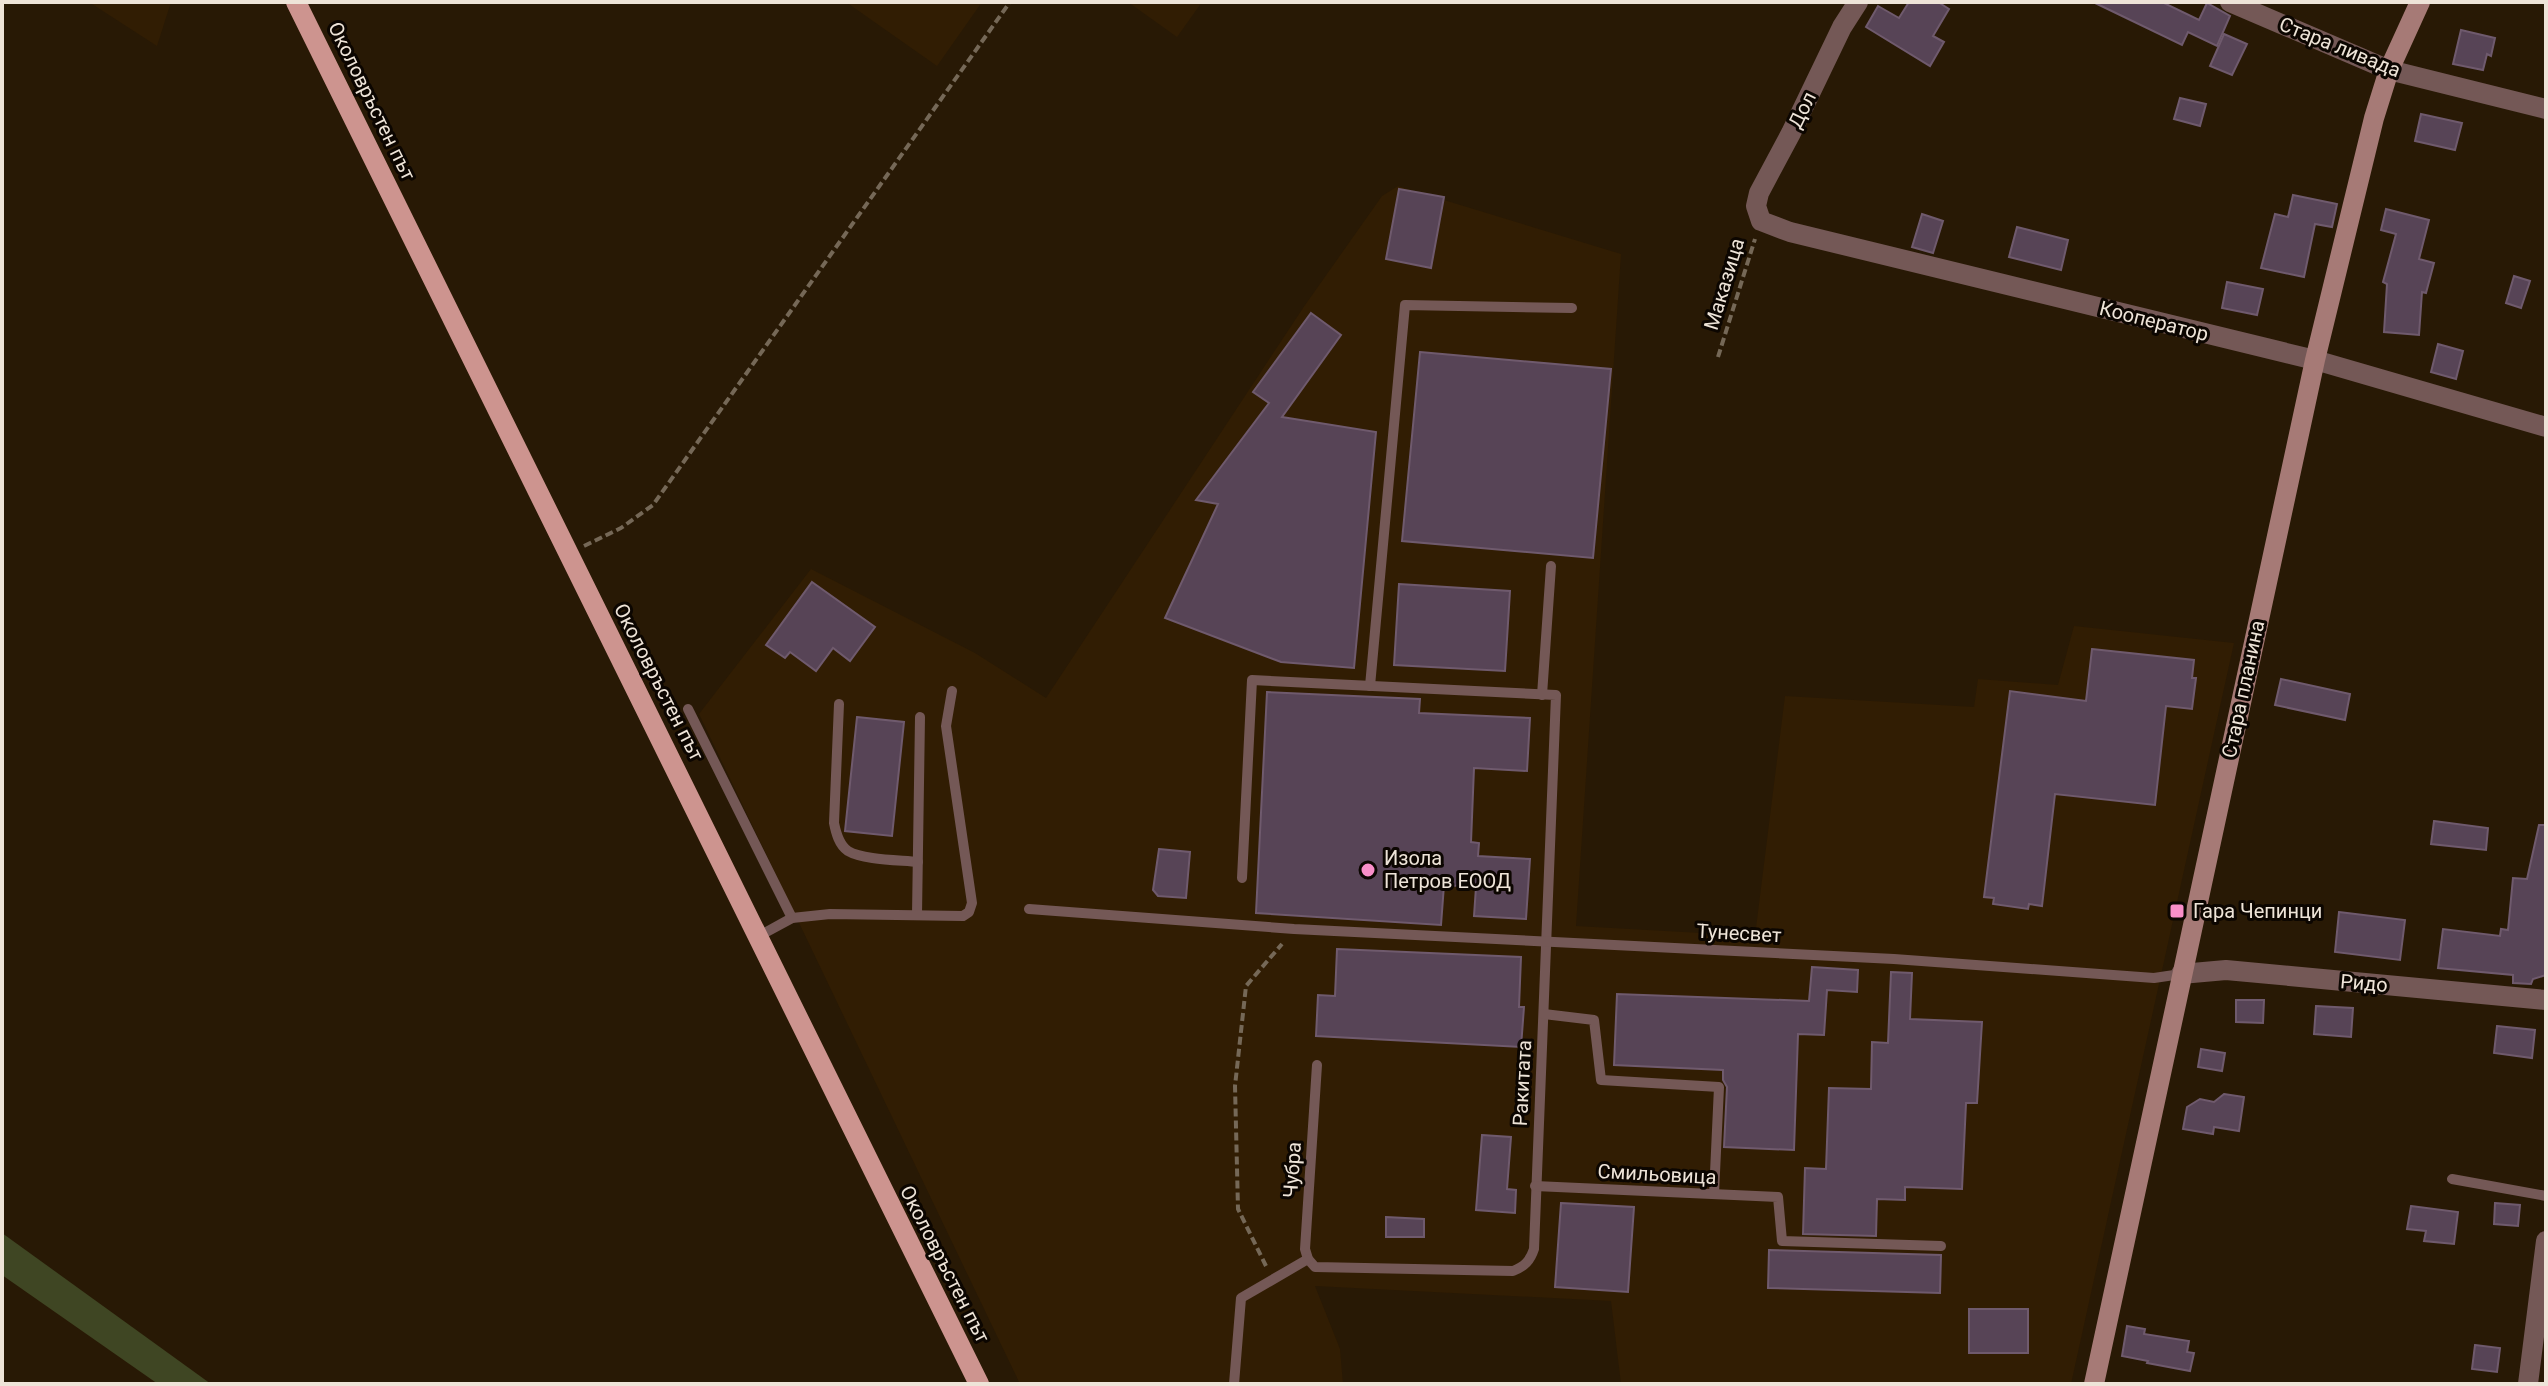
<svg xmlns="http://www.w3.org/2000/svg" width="2548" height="1386" font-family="Roboto,sans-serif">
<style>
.built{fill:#311d03}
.green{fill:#3f4623}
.building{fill:#574456;stroke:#6f5a6d;stroke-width:2}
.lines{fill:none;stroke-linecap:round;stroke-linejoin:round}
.path{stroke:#756857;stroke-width:4;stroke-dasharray:8 4;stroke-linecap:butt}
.lane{stroke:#745856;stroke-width:10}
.street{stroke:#745856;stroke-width:20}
.secondary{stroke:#a67a76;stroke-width:20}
.primary{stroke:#cd948f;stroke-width:20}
.poi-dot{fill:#f98fc9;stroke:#0c0601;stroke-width:3}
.labels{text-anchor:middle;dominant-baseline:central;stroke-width:6;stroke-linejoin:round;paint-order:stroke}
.street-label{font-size:20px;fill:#eee4d8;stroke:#0c0601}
.poi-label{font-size:20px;fill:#eee4d8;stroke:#0c0601;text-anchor:start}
</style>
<rect width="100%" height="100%" fill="#281905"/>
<g class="built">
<path d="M 89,2 L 171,2 L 157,46 Z"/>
<path d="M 846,2 L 982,2 L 937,66 Z"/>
<path d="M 1128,2 L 1202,2 L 1177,37 Z"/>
<path d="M 1398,186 L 1621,254 L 1576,926 L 1755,936 L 1785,696 L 1974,707 L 1978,679 L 2058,685 L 2074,626 L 2234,643 L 2071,1384 L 1621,1384 L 1611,1301 L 1315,1286 L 1340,1349 L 1343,1384 L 1020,1384 L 699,714 L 811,569 L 975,653 L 1046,698 L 1303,308 L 1382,196 Z"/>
</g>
<path class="green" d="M 2,1233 L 211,1384 L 158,1384 L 2,1275 Z"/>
<g class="building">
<path d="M 1909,2 L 1938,2 L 1949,9 L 1933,36 L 1944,42 L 1930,66 L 1866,27 L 1878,6 L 1899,18 Z"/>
<path d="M 2093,2 L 2162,2 L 2199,20 L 2207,3 L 2230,16 L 2217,46 L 2188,32 L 2182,45 Z"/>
<path d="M 2461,30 L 2495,38 L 2491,56 L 2487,54 L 2483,70 L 2453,64 Z"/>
<path d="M 2224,34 L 2247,44 L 2232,75 L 2210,66 Z"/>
<path d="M 2180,98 L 2206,104 L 2200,126 L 2174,119 Z"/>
<path d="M 2421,114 L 2462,123 L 2455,150 L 2415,141 Z"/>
<path d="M 1399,189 L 1444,197 L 1431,268 L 1386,259 Z"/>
<path d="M 2293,195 L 2337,204 L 2332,227 L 2315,224 L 2304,277 L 2261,268 L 2275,214 L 2288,217 Z"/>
<path d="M 2386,209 L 2429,220 L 2419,259 L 2434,263 L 2426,293 L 2422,292 L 2419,335 L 2384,332 L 2387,284 L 2383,282 L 2396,234 L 2381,230 Z"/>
<path d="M 1922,214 L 1943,221 L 1933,253 L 1912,247 Z"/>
<path d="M 2017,227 L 2068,240 L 2061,270 L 2009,257 Z"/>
<path d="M 2514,276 L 2530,281 L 2521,308 L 2506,303 Z"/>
<path d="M 2227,282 L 2263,289 L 2257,315 L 2222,308 Z"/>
<path d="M 1311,313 L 1341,335 L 1282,417 L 1376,432 L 1354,668 L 1281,662 L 1165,618 L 1218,504 L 1196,500 L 1269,403 L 1253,392 Z"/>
<path d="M 2438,344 L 2463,351 L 2456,379 L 2431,372 Z"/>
<path d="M 1420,352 L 1611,369 L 1593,558 L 1402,541 Z"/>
<path d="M 812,582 L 875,627 L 850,661 L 833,648 L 816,671 L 790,652 L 785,658 L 766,645 Z"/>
<path d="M 1399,584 L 1510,591 L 1505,671 L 1394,665 Z"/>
<path d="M 2092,649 L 2194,660 L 2192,678 L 2196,678 L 2192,709 L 2166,706 L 2155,805 L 2055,794 L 2042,906 L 2029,904 L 2028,909 L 1993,904 L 1994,898 L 1984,897 L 2010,691 L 2086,701 Z"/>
<path d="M 2281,679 L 2350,694 L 2345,720 L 2275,705 Z"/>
<path d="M 1267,692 L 1420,699 L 1419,713 L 1530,718 L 1527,771 L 1474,768 L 1471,842 L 1479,843 L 1478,856 L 1530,859 L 1526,919 L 1474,916 L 1476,887 L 1444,885 L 1441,925 L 1256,913 Z"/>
<path d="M 857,717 L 904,722 L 892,836 L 845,831 Z"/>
<path d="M 2434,821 L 2488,828 L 2486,850 L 2431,844 Z"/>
<path d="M 2539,825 L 2546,825 L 2546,975 L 2533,979 L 2531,984 L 2513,983 L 2513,975 L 2438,968 L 2443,929 L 2500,936 L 2501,929 L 2508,930 L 2513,878 L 2527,879 Z"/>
<path d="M 1159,849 L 1190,852 L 1186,898 L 1158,896 L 1153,890 Z"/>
<path d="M 2339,912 L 2405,920 L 2400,960 L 2335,952 Z"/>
<path d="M 1337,949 L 1521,957 L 1519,1007 L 1524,1007 L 1521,1047 L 1316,1036 L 1318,995 L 1335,996 Z"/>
<path d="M 1812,967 L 1858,970 L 1857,992 L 1827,990 L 1824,1035 L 1798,1034 L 1794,1150 L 1724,1147 L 1727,1087 L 1723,1080 L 1723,1070 L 1614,1065 L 1617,994 L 1809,1001 Z"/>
<path d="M 1891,972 L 1912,973 L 1910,1019 L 1982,1022 L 1977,1103 L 1966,1103 L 1962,1189 L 1905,1187 L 1905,1200 L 1877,1199 L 1876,1236 L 1803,1234 L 1805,1168 L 1826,1169 L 1829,1088 L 1871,1089 L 1872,1042 L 1888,1043 Z"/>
<path d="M 2236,1000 L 2264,1000 L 2263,1023 L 2236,1022 Z"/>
<path d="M 2316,1006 L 2353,1008 L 2351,1037 L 2314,1034 Z"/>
<path d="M 2497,1026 L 2535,1030 L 2532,1058 L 2494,1053 Z"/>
<path d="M 2201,1049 L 2225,1053 L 2222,1071 L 2198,1067 Z"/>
<path d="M 2224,1094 L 2244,1097 L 2239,1131 L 2214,1127 L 2213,1134 L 2183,1129 L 2187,1107 L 2200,1099 L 2214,1102 Z"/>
<path d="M 1482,1135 L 1511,1137 L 1507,1189 L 1516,1190 L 1515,1213 L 1476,1210 Z"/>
<path d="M 1561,1203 L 1634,1207 L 1628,1292 L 1555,1287 Z"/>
<path d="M 2495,1203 L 2520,1205 L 2518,1226 L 2494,1224 Z"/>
<path d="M 2411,1206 L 2458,1212 L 2454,1244 L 2424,1241 L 2426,1231 L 2407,1229 Z"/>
<path d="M 1386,1217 L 1424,1219 L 1424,1237 L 1386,1237 Z"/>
<path d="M 1769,1250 L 1941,1255 L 1940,1293 L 1768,1288 Z"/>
<rect x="1969" y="1309" width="59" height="44"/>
<path d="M 2127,1326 L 2145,1329 L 2144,1334 L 2189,1341 L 2187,1352 L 2194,1353 L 2190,1371 L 2147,1363 L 2148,1361 L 2122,1356 Z"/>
<path d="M 2475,1345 L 2500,1348 L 2497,1372 L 2472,1369 Z"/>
</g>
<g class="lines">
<g class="path">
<path d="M 1718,357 L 1755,239"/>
<path d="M 584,546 L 621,528 L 653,505 L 1010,2"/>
<path d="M 1266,1266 L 1238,1209 L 1235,1086 L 1246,986 L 1282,944"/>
</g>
<g class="lane">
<path d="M 1370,686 L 1405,305 L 1572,308"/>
<path d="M 1542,695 L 1551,566"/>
<path d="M 839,704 L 834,823 C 836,833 839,845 848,851 C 863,860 899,860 918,862"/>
<path d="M 688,709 L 792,918"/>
<path d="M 1242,878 L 1252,680 L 1556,695 L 1534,1249 C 1530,1261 1525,1266 1513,1271 L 1315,1267 L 1308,1259 L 1305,1249 L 1317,1065"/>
<path d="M 1029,909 L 1294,929 L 1894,959 L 2154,978 L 2181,974"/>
<path d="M 917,915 L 920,717"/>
<path d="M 759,936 L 792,918 L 830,914 L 963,916 L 969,912 L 972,903 L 946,726 L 952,691"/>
<path d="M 1544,1014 L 1594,1020 L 1601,1080 L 1719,1087 L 1714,1194"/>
<path d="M 2452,1179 L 2546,1196"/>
<path d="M 1535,1186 L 1778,1197 L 1782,1241 L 1941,1246"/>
<path d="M 1234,1384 L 1241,1298 L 1308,1259"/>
</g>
<g class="street">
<path d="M 1858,2 L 1842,27 L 1791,133 L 1759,193 L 1756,206 L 1761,221 L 1790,232 L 2315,360 L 2546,427"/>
<path d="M 2230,2 L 2389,70 L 2546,109"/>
<path d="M 2181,974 L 2226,970 L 2546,1000"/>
<path d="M 2528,1384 L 2546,1241"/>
</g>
<path class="secondary" d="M 2094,1384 L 2315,360 L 2374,118 L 2389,70 L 2420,2"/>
<path class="primary" d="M 296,2 L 979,1384"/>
</g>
<g class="poi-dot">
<circle cx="1368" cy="870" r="8"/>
<rect x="2169" y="903" width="16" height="16" rx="4"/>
</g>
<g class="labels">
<g class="street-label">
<text transform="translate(2340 47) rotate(22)">Стара ливада</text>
<text transform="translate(372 101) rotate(64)">Околовръстен път</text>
<text transform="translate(1802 110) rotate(-64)">Дол</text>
<text transform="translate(1724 284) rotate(-73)">Маказица</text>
<text transform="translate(2154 321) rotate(14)">Кооператор</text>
<text transform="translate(659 682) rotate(63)">Околовръстен път</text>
<text transform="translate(2243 689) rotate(-78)">Стара планина</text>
<text transform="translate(1739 933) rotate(3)">Тунесвет</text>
<text transform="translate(2364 983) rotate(5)">Ридо</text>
<text transform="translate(1522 1083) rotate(-87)">Ракитата</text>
<text transform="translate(1292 1170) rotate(-86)">Чубра</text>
<text transform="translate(1657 1174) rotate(3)">Смильовица</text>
<text transform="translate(945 1264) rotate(63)">Околовръстен път</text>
</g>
<g class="poi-label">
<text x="1384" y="858">Изола<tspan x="1384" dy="23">Петров ЕООД</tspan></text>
<text x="2193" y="911">Гара Чепинци</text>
</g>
</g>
<rect width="2548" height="1386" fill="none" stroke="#eee4d8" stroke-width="8"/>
</svg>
